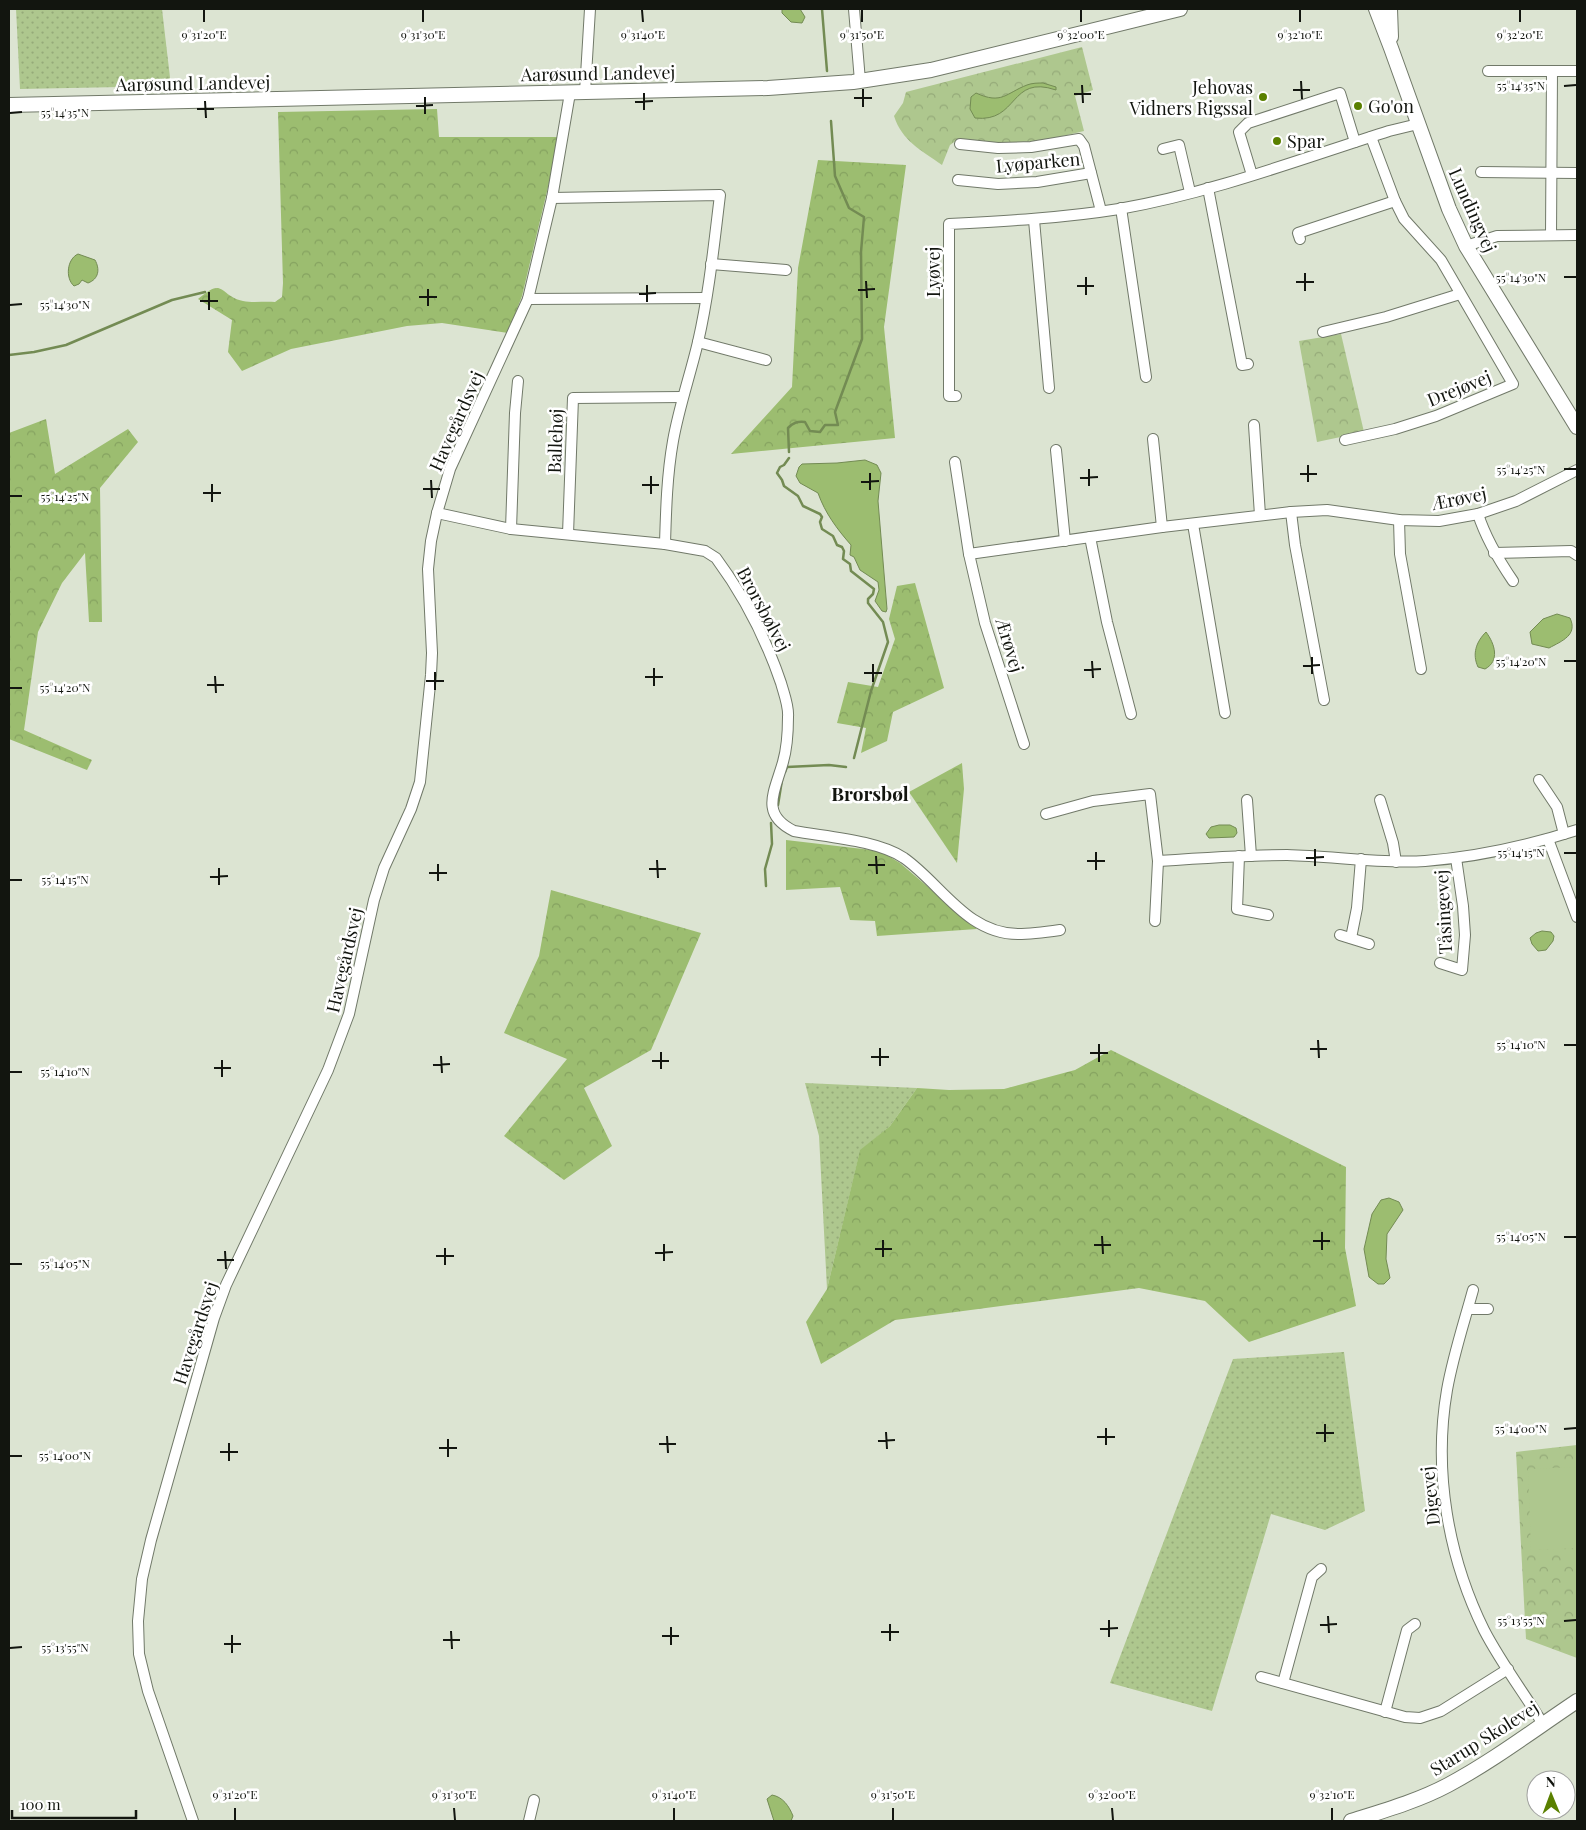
<svg xmlns="http://www.w3.org/2000/svg" width="1586" height="1830" font-family="'Playfair Display',serif">
<style>
.grass{fill:url(#grass-dots)}
.forest{fill:url(#forest-crowns)}
.park{fill:url(#park-crowns)}
.pitch{fill:#aec78e}
.water{fill:#9cbd70;stroke:#738b53}
.lines{fill:none;stroke-linecap:round;stroke-linejoin:round}
.stream{stroke:#738b53;stroke-width:2.5}
.street-casing{stroke:#717969;stroke-width:12}
.secondary-casing{stroke:#717969;stroke-width:16}
.street{stroke:#fff;stroke-width:10}
.secondary{stroke:#fff;stroke-width:14}
.ticks{fill:none;stroke:#12150f;stroke-width:2}
.poi-dot{fill:#5a8000;stroke:#fff;stroke-width:2}
.labels{text-anchor:middle;dominant-baseline:central;stroke-width:5;stroke-linejoin:round;paint-order:stroke}
.street-label{font-size:18px;fill:#12150f;stroke:#fff}
.poi-label{font-size:18px;fill:#12150f;stroke:#fff;text-anchor:start}
.neighbourhood-label{font-size:19px;font-weight:bold;fill:#12150f;stroke:#fff}
.ticks-label{font-size:12px;text-anchor:middle;fill:#12150f;stroke:#fff;stroke-width:5;stroke-linejoin:round;paint-order:stroke}
</style>
<defs>
<pattern id="grass-dots" width="8" height="8" patternUnits="userSpaceOnUse" patternTransform="scale(1.25)"><rect width="8" height="8" fill="#aec78e"/><path d="M2 2h.1M6 6h.1" fill="none" stroke="#95aa79" stroke-width="1.8" stroke-linecap="round"/></pattern>
<pattern id="forest-crowns" width="20" height="18" patternUnits="userSpaceOnUse" patternTransform="scale(1.25)"><rect width="20" height="18" fill="#9cbd70"/><path d="M2 6a3 3 0 1 1 6 0M12 15a3 3 0 1 1 6 0" fill="none" stroke="#85a260"/></pattern>
<pattern id="park-crowns" width="20" height="18" patternUnits="userSpaceOnUse" patternTransform="scale(1.25)"><rect width="20" height="18" fill="#aec78e"/><path d="M2 6a3 3 0 1 1 6 0M12 15a3 3 0 1 1 6 0" fill="none" stroke="#95aa79"/></pattern>
</defs>
<rect width="100%" height="100%" fill="#dce4d2"/>
<g class="grass">
<path d="M 16,9 L 162,9 L 171,86 L 20,89 Z"/>
<path d="M 805,1083 L 917,1088 L 890,1126 L 860,1151 L 827,1289 L 819,1136 Z"/>
<path d="M 1344,1352 L 1365,1511 L 1325,1530 L 1271,1514 L 1212,1711 L 1110,1683 L 1233,1359 Z"/>
</g>
<g class="forest">
<path d="M 437,109 L 439,137 L 560,137 L 522,296 L 508,333 L 442,323 L 407,326 L 291,349 L 242,371 L 228,352 L 232,320 L 198,299 C 225,276 218,295 243,301 C 253,303 265,301 275,302 L 282,297 L 283,283 L 278,112 Z"/>
<path d="M 818,160 L 906,165 L 884,327 L 895,438 L 731,454 L 792,387 L 798,268 Z"/>
<path d="M 46,419 L 55,474 L 128,429 L 138,442 L 100,488 L 102,622 L 89,622 L 85,553 L 62,583 L 38,632 L 24,730 L 92,760 L 87,770 L 9,739 L 9,433 Z"/>
<path d="M 915,583 L 944,688 L 893,712 L 887,741 L 861,753 L 866,728 L 837,723 L 848,682 L 878,687 L 895,639 L 889,619 L 897,586 Z"/>
<path d="M 962,763 L 964,789 L 957,863 L 909,792 Z"/>
<path d="M 786,840 L 880,851 L 900,863 L 977,929 L 877,936 L 875,921 L 850,920 L 840,887 L 786,890 Z"/>
<path d="M 551,890 L 701,933 L 651,1050 L 584,1088 L 612,1146 L 564,1180 L 504,1136 L 567,1059 L 504,1033 L 539,956 Z"/>
<path d="M 1111,1050 L 1346,1167 L 1345,1248 L 1356,1306 L 1249,1342 L 1205,1301 L 1139,1288 L 895,1320 L 821,1364 L 806,1322 L 827,1289 L 860,1150 L 890,1126 L 917,1088 L 949,1090 L 1004,1089 L 1075,1070 Z"/>
</g>
<g class="park">
<path d="M 1082,47 L 1093,90 L 1075,96 L 1084,131 L 1042,141 L 995,143 L 957,140 L 950,145 L 942,165 C 921,150 902,141 894,116 L 903,103 L 906,92 Z"/>
<path d="M 1341,334 L 1364,432 L 1317,442 L 1299,341 Z"/>
<path d="M 1577,1445 L 1577,1658 L 1526,1639 L 1516,1452 Z"/>
</g>
<path class="pitch" d="M 1577,1467 L 1577,1548 L 1531,1550 L 1528,1469 Z"/>
<g class="water">
<path d="M 782,9 L 800,9 L 805,17 L 802,23 L 791,22 L 782,13 Z"/>
<path d="M 1043,83 L 1056,87 L 1056,90 C 1009,74 1019,123 975,118 L 970,109 L 971,97 L 976,93 C 1002,105 1006,93 1027,85 C 1032,83 1038,83 1043,83 Z"/>
<path d="M 78,254 L 95,260 C 100,269 99,279 88,283 L 82,280 L 79,284 L 74,286 C 65,278 67,259 78,254 Z"/>
<path d="M 865,460 L 877,465 L 881,473 L 878,501 L 887,609 L 886,612 L 882,611 L 875,601 L 879,590 L 878,582 L 860,570 L 854,557 L 850,555 L 851,545 C 837,529 825,513 818,493 L 800,483 L 796,476 L 799,467 L 802,464 L 837,463 Z"/>
<path d="M 1557,614 L 1570,618 C 1578,635 1562,641 1549,648 L 1532,644 L 1530,632 L 1543,619 Z"/>
<path d="M 1486,632 C 1495,644 1500,661 1485,669 L 1478,667 C 1472,654 1476,642 1486,632 Z"/>
<path d="M 1219,825 L 1230,825 L 1236,828 L 1237,833 L 1234,837 L 1209,838 L 1206,834 L 1211,827 Z"/>
<path d="M 1542,931 L 1551,932 L 1554,936 L 1553,941 L 1546,950 L 1538,951 L 1532,944 L 1530,938 L 1536,933 Z"/>
<path d="M 1389,1198 L 1399,1202 L 1403,1210 L 1387,1234 L 1386,1259 L 1390,1278 L 1384,1284 L 1378,1284 L 1369,1277 L 1364,1249 L 1372,1214 L 1381,1200 Z"/>
<path d="M 772,1795 C 783,1797 789,1806 793,1816 L 791,1821 L 774,1821 L 767,1799 Z"/>
</g>
<g class="lines">
<g class="stream">
<path d="M 822,9 L 827,71"/>
<path d="M 9,355 L 34,352 L 66,345 L 172,300 L 205,292"/>
<path d="M 789,452 L 788,428 C 793,423 797,421 805,422 L 810,431 L 820,432 L 825,425 L 838,425 L 835,412 L 862,339 L 861,252 L 864,217 L 849,208 L 835,176 L 831,121"/>
<path d="M 789,458 L 784,465 L 780,467 L 777,473 L 782,480 L 784,486 L 798,496 L 803,506 L 820,514 L 822,517 L 820,522 L 822,529 L 833,536 L 837,545 L 842,547 L 844,551 L 843,559 L 850,564 L 851,571 L 874,589 L 873,594 L 868,599 L 868,603 L 883,622 L 888,642 L 871,691 L 854,758"/>
<path d="M 785,772 L 787,767 L 829,765 L 846,767"/>
<path d="M 778,805 L 782,780"/>
<path d="M 766,886 L 765,869 L 772,844 L 771,823"/>
</g>
<g class="street-casing">
<g id="street">
<path d="M 854,9 L 860,81"/>
<path d="M 1488,71 L 1577,71"/>
<path d="M 585,92 L 590,9"/>
<path d="M 960,144 L 998,148 L 1031,147 L 1079,139 L 1084,146 L 1101,211"/>
<path d="M 1163,149 L 1179,145 L 1190,192"/>
<path d="M 1481,172 L 1577,173"/>
<path d="M 1252,175 L 1239,132 L 1248,123 L 1340,93 L 1355,142"/>
<path d="M 958,180 L 998,184 L 1037,182 L 1091,173"/>
<path d="M 1208,188 L 1242,365 L 1248,364"/>
<path d="M 552,198 L 720,195 C 714,244 709,294 698,342 C 690,376 679,407 673,441 C 667,475 666,509 665,544"/>
<path d="M 1121,208 L 1146,377"/>
<path d="M 1034,220 L 1049,388"/>
<path d="M 1551,235 L 1552,71"/>
<path d="M 1300,239 L 1298,233 L 1395,201"/>
<path d="M 1466,246 L 1497,236 L 1577,235"/>
<path d="M 711,264 L 786,270"/>
<path d="M 528,299 L 706,298"/>
<path d="M 1323,332 L 1386,317 L 1460,294"/>
<path d="M 698,342 L 766,360"/>
<path d="M 956,396 L 949,396 L 949,224 C 1006,221 1063,218 1119,209 C 1211,193 1301,159 1389,131 L 1418,124"/>
<path d="M 1254,425 L 1260,515"/>
<path d="M 1153,439 L 1162,527"/>
<path d="M 1345,440 L 1395,429 L 1436,416 L 1513,384 L 1441,260 L 1404,219 L 1395,201 L 1371,137"/>
<path d="M 1056,450 L 1065,541"/>
<path d="M 955,462 L 969,554 L 985,623 L 1024,744"/>
<path d="M 1291,512 L 1295,545 L 1324,700"/>
<path d="M 437,513 L 511,529 L 665,544 L 705,551 L 716,558 C 744,596 766,639 781,683 C 784,694 789,706 788,717 C 788,732 787,748 783,762 C 775,791 759,814 794,831 C 826,837 877,840 904,858 C 941,884 967,934 1018,934 C 1032,934 1046,932 1060,930"/>
<path d="M 1478,514 C 1486,539 1498,559 1513,581"/>
<path d="M 1399,520 L 1400,554 L 1421,669"/>
<path d="M 1193,524 L 1225,713"/>
<path d="M 511,529 L 515,413 L 518,381"/>
<path d="M 568,534 L 573,398 L 682,397"/>
<path d="M 1090,537 L 1107,622 L 1131,714"/>
<path d="M 1494,553 L 1571,551 L 1577,555"/>
<path d="M 969,554 L 1162,527 L 1291,512 L 1327,510 L 1399,520 L 1439,521 L 1478,514 L 1516,501 L 1577,470"/>
<path d="M 1539,780 L 1557,807 L 1564,834"/>
<path d="M 1247,800 L 1251,856"/>
<path d="M 1380,800 L 1393,843 L 1396,862"/>
<path d="M 1046,814 L 1093,801 L 1150,794 L 1158,861 L 1155,921"/>
<path d="M 1548,839 L 1577,917"/>
<path d="M 1239,856 L 1237,909 L 1268,915"/>
<path d="M 1158,861 C 1201,858 1244,855 1287,855 C 1333,856 1379,864 1425,861 C 1477,857 1527,846 1577,830"/>
<path d="M 1340,935 L 1369,944"/>
<path d="M 1351,938 L 1357,908 L 1361,859"/>
<path d="M 1440,963 L 1462,970 L 1465,935 L 1463,906 L 1456,858"/>
<path d="M 1473,1290 C 1464,1323 1453,1356 1447,1390 C 1433,1471 1448,1557 1484,1630 C 1501,1663 1524,1693 1543,1724"/>
<path d="M 1468,1309 L 1488,1309"/>
<path d="M 1261,1677 L 1405,1717 L 1420,1718 L 1441,1711 L 1508,1669"/>
<path d="M 1283,1683 L 1312,1577 L 1321,1569"/>
<path d="M 1385,1712 L 1407,1630 L 1415,1624"/>
<path d="M 193,1821 L 148,1691 L 139,1654 L 138,1621 L 142,1579 L 151,1540 L 214,1318 L 226,1285 L 328,1070 L 349,1014 L 374,900 L 384,868 L 411,809 L 420,782 L 431,675 L 432,653 L 428,569 L 431,541 L 437,513 L 450,469 L 528,299 L 552,198 L 570,93"/>
<path d="M 529,1821 L 534,1800"/>
</g>
</g>
<g class="secondary-casing">
<g id="secondary">
<path d="M 1376,9 L 1391,48 L 1449,209 L 1466,246 L 1577,427"/>
<path d="M 1390,9 L 1391,37"/>
<path d="M 9,105 L 768,88 L 853,82 L 931,70 L 1180,9"/>
<path d="M 1351,1821 C 1383,1811 1418,1801 1448,1785 C 1493,1761 1535,1729 1577,1701"/>
</g>
</g>
<use href="#street" class="street"/>
<use href="#secondary" class="secondary"/>
</g>
<path class="ticks" d="M 204,10 L 204,22M 423,10 L 423,22M 642,10 L 643,22M 862,10 L 862,22M 1081,10 L 1081,22M 1300,10 L 1300,22M 1520,10 L 1520,22M 1301,81 L 1302,99M 1082,85 L 1083,103M 1564,86 L 1576,85M 863,89 L 863,107M 1293,90 L 1310,90M 644,93 L 644,110M 1074,94 L 1091,94M 425,97 L 425,114M 854,98 L 872,98M 205,101 L 206,118M 635,102 L 653,101M 416,106 L 433,105M 197,109 L 214,109M 10,113 L 22,112M 1305,273 L 1305,291M 1086,277 L 1086,295M 1564,277 L 1576,277M 866,281 L 867,298M 1296,282 L 1314,282M 647,285 L 647,302M 1077,286 L 1094,286M 428,289 L 428,306M 858,290 L 875,289M 209,292 L 209,310M 639,294 L 656,293M 419,297 L 437,297M 200,301 L 218,301M 10,305 L 22,304M 1308,465 L 1308,482M 1089,469 L 1089,486M 1564,469 L 1576,469M 870,473 L 870,490M 1300,474 L 1317,474M 651,476 L 651,494M 1080,478 L 1098,477M 431,480 L 432,498M 861,482 L 879,481M 212,484 L 212,502M 642,485 L 659,485M 423,489 L 440,489M 203,493 L 221,493M 10,496 L 22,496M 1312,657 L 1312,674M 1092,661 L 1093,678M 1564,661 L 1576,661M 873,664 L 873,682M 1303,666 L 1320,665M 654,668 L 654,686M 1084,670 L 1101,669M 435,672 L 435,690M 864,673 L 882,673M 215,676 L 216,693M 645,677 L 663,677M 426,681 L 444,681M 207,685 L 224,685M 10,688 L 22,688M 1315,849 L 1315,866M 1096,852 L 1096,870M 1564,853 L 1576,853M 876,856 L 877,874M 1306,858 L 1324,857M 657,860 L 658,878M 1087,861 L 1105,861M 438,864 L 438,881M 868,865 L 885,865M 219,868 L 219,885M 649,869 L 666,869M 429,873 L 447,873M 210,877 L 228,876M 10,880 L 22,880M 1318,1040 L 1319,1058M 1099,1044 L 1099,1062M 1564,1045 L 1576,1045M 880,1048 L 880,1066M 1310,1049 L 1327,1049M 661,1052 L 661,1069M 1090,1053 L 1108,1053M 441,1056 L 442,1073M 871,1057 L 889,1057M 222,1060 L 222,1077M 652,1061 L 669,1061M 433,1065 L 450,1064M 214,1068 L 231,1068M 10,1072 L 22,1072M 1322,1232 L 1322,1250M 1102,1236 L 1103,1254M 1564,1237 L 1576,1237M 883,1240 L 883,1257M 1313,1241 L 1330,1241M 664,1244 L 664,1261M 1094,1245 L 1111,1245M 445,1248 L 445,1265M 875,1249 L 892,1249M 225,1251 L 226,1269M 655,1253 L 673,1252M 436,1256 L 454,1256M 217,1260 L 234,1260M 10,1264 L 22,1264M 1325,1424 L 1325,1442M 1106,1428 L 1106,1445M 1564,1429 L 1576,1428M 886,1432 L 887,1449M 1316,1433 L 1334,1433M 667,1436 L 668,1453M 1097,1437 L 1115,1437M 448,1439 L 448,1457M 878,1441 L 895,1440M 229,1443 L 229,1461M 659,1444 L 676,1444M 439,1448 L 457,1448M 220,1452 L 238,1452M 10,1456 L 22,1456M 1328,1616 L 1329,1633M 1109,1620 L 1109,1637M 1564,1621 L 1576,1620M 890,1624 L 890,1641M 1320,1625 L 1337,1624M 671,1627 L 671,1645M 1100,1629 L 1118,1628M 451,1631 L 452,1649M 881,1632 L 899,1632M 232,1635 L 232,1653M 662,1636 L 679,1636M 443,1640 L 460,1640M 224,1644 L 241,1644M 10,1648 L 22,1647M 235,1808 L 235,1820M 454,1808 L 455,1820M 674,1808 L 674,1820M 893,1808 L 893,1820M 1112,1808 L 1113,1820M 1332,1808 L 1332,1820"/>
<g class="poi-dot">
<circle cx="1263" cy="97" r="5"/>
<circle cx="1358" cy="106" r="5"/>
<circle cx="1277" cy="141" r="5"/>
</g>
<g class="labels">
<g class="street-label">
<text transform="translate(598 73) rotate(-1)">Aarøsund Landevej</text>
<text transform="translate(193 83) rotate(-1)">Aarøsund Landevej</text>
<text transform="translate(1038 162) rotate(-5)">Lyøparken</text>
<text transform="translate(1473 210) rotate(66)">Lundingvej</text>
<text transform="translate(933 272) rotate(-90)">Lyøvej</text>
<text transform="translate(1459 388) rotate(-22)">Drejøvej</text>
<text transform="translate(456 421) rotate(-66)">Havegårdsvej</text>
<text transform="translate(555 441) rotate(-88)">Ballehøj</text>
<text transform="translate(1459 498) rotate(-11)">Ærøvej</text>
<text transform="translate(764 609) rotate(62)">Brorsbølvej</text>
<text transform="translate(1010 645) rotate(73)">Ærøvej</text>
<text transform="translate(1443 912) rotate(-93)">Tåsingevej</text>
<text transform="translate(344 960) rotate(-77)">Havegårdsvej</text>
<text transform="translate(195 1333) rotate(-72)">Havegårdsvej</text>
<text transform="translate(1430 1496) rotate(-96)">Digevej</text>
<text transform="translate(1484 1738) rotate(-32)">Starup Skolevej</text>
</g>
<g class="poi-label">
<text x="1253" y="87" text-anchor="end">Jehovas<tspan x="1253" dy="21">Vidners Rigssal</tspan></text>
<text x="1368" y="106">Go'on</text>
<text x="1287" y="141">Spar</text>
</g>
<g class="neighbourhood-label">
<text x="870" y="793">Brorsbøl</text>
</g>
</g>
<g class="ticks-label">
<text x="204" y="39">9°31'20"E</text>
<text x="423" y="39">9°31'30"E</text>
<text x="643" y="39">9°31'40"E</text>
<text x="862" y="39">9°31'50"E</text>
<text x="1081" y="39">9°32'00"E</text>
<text x="1300" y="39">9°32'10"E</text>
<text x="1520" y="39">9°32'20"E</text>
<text x="1521" y="90">55°14'35"N</text>
<text x="65" y="117">55°14'35"N</text>
<text x="1521" y="282">55°14'30"N</text>
<text x="65" y="309">55°14'30"N</text>
<text x="1521" y="474">55°14'25"N</text>
<text x="65" y="501">55°14'25"N</text>
<text x="1521" y="666">55°14'20"N</text>
<text x="65" y="692">55°14'20"N</text>
<text x="1521" y="857">55°14'15"N</text>
<text x="65" y="884">55°14'15"N</text>
<text x="1521" y="1049">55°14'10"N</text>
<text x="65" y="1076">55°14'10"N</text>
<text x="1521" y="1241">55°14'05"N</text>
<text x="65" y="1268">55°14'05"N</text>
<text x="1521" y="1433">55°14'00"N</text>
<text x="65" y="1460">55°14'00"N</text>
<text x="1521" y="1625">55°13'55"N</text>
<text x="65" y="1652">55°13'55"N</text>
<text x="235" y="1799">9°31'20"E</text>
<text x="454" y="1799">9°31'30"E</text>
<text x="674" y="1799">9°31'40"E</text>
<text x="893" y="1799">9°31'50"E</text>
<text x="1112" y="1799">9°32'00"E</text>
<text x="1332" y="1799">9°32'10"E</text>
</g>
<rect width="1586" height="1830" fill="none" stroke="#12150f" stroke-width="20"/>
<g transform="translate(1551 1795) rotate(359)"><circle r="24" fill="#ffffff" stroke="#a0a19f"/>
<path d="M0-4L9 19L0 12L-9 19Z" fill="#5a8000"/>
<text y="-8" font-size="14" font-weight="bold" text-anchor="middle" fill="#12150f">N</text>
</g>
<path d="M12 1810v8h124v-8" fill="none" stroke="#12150f" stroke-width="2.5"/>
<text x="20" y="1810" font-size="15" fill="#12150f" stroke="#ffffff" stroke-width="4" paint-order="stroke">100 m</text>
</svg>
